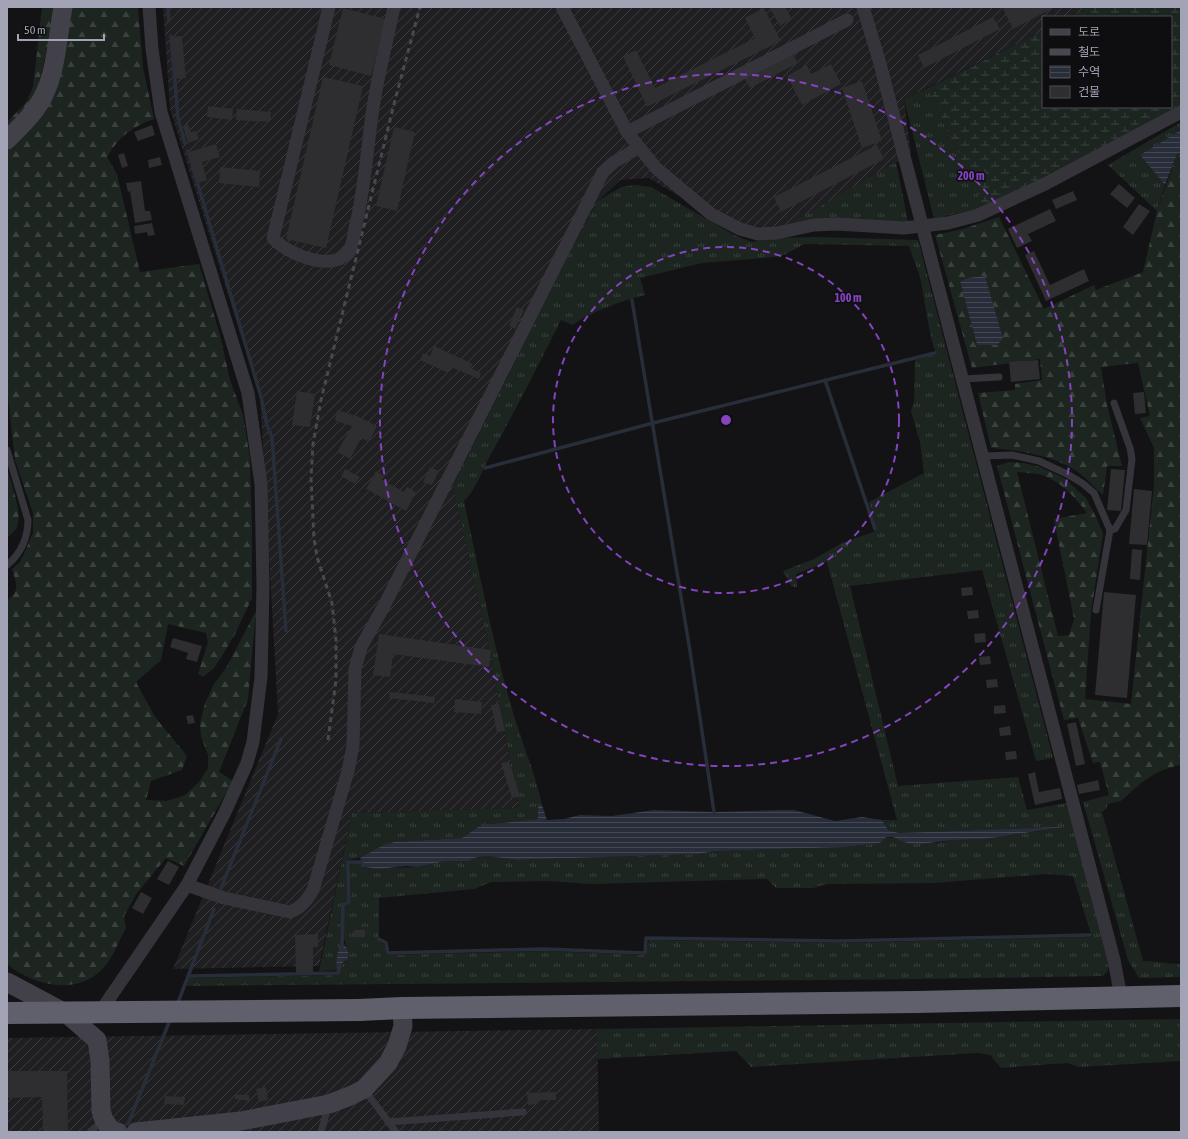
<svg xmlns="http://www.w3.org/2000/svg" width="1188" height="1139" font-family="'Asap Condensed','Noto Sans KR',sans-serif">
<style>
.industrial{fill:url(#industrial-furrows)}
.grass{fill:url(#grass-tufts);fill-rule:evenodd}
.forest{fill:url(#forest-firs);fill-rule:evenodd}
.wetland{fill:url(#wetland-marsh)}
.water{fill:url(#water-rules)}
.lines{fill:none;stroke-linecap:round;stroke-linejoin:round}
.stream{stroke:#282d3a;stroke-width:3.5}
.building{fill:#2e2e31}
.lane{stroke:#35343a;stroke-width:7}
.street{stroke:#35343a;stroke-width:13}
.secondary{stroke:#42414a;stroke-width:19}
.highway{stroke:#605f6c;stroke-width:22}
.rail{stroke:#494851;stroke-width:3;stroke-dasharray:5 4;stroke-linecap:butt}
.highway-bridge{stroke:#605f6c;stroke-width:22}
.ring{fill:none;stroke:#8344bd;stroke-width:2;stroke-dasharray:7 5}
.centre{fill:#8344bd;stroke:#0e0e10;stroke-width:2}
.ring-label{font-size:12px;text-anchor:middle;font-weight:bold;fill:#8344bd;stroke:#0e0e10;stroke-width:3;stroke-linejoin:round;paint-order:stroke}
</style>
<defs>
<pattern id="industrial-furrows" width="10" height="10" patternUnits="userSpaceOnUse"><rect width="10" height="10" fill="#1f1f22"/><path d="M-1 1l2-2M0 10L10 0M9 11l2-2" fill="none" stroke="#3c3c40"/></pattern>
<pattern id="grass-tufts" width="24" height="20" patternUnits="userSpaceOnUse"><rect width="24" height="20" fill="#1d2520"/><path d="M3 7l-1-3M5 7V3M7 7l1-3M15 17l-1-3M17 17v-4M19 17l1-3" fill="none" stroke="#3b423e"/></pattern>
<pattern id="forest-firs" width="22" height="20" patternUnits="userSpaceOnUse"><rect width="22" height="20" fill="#1d2520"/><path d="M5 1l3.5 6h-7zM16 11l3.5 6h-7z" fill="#3b423e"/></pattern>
<pattern id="wetland-marsh" width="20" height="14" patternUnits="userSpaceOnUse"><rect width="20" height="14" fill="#1d2520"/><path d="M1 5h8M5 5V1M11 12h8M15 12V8" fill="none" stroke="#3b423e"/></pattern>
<pattern id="water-rules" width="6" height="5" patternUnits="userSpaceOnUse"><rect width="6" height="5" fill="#282d3a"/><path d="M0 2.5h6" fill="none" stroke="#444854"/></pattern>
</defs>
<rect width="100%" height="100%" fill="#131315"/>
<g class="industrial">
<path d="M 163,7 L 1087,7 L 1069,17 L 1043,17 L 1043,31 L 904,99 L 911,154 L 773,234 L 739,232 L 649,178 L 620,180 L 598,201 L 563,265 L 453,486 L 487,638 L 519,808 L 352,813 L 319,966 L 173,969 L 278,714 L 260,396 L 170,109 Z"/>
<path d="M 597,1029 L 599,1132 L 7,1132 L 7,1038 Z"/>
</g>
<g class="grass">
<path d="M 928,88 L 983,207 L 934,219 L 904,99 Z"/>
<path d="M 1181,122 L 1181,130 L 1140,155 L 1165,185 L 1157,211 L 1108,165 Z"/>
<path d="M 896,162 L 908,222 L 773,234 Z"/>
<path d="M 635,185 L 651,187 L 736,236 L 752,242 L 776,238 L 816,237 L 918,240 L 1053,758 L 1036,761 L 982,570 L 850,586 L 898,786 L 1018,777 L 1027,810 L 1067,803 L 1109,965 L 1107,972 L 1103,976 L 924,979 L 186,986 L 189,978 L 339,975 L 342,963 L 345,962 L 349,951 C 340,934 343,924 344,906 L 351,902 L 350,863 L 361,863 L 360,866 L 388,868 L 418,867 L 445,861 L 469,861 L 477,857 L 488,856 L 517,860 L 541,859 L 699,854 L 715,851 L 845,847 L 880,843 L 885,837 L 936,843 L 952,840 L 985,839 L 1060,828 L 899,833 L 888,830 L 882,820 L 897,820 L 827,562 L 796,574 L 797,587 L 792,587 L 783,571 L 814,559 L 842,543 L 876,531 L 869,502 L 924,473 L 920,442 L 911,411 L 914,402 L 915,360 L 936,354 C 929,335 926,308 922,287 C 920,273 913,259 909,246 L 804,244 L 786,254 L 775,257 L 702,263 L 640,278 L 645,295 C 627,299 585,314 573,325 L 561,320 C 538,366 515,411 490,456 C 481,472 477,488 464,501 C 479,570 492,640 512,709 C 521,741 535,772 542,805 L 538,804 L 538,819 L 478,827 L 462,838 L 394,842 L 374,851 L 367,856 L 348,860 L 348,901 L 342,904 L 341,944 L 337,955 L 337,970 L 319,971 L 352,813 L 519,808 L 487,638 L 453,486 L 563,265 L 598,201 L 621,187 ZM 1047,874 L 1073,876 L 1092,937 L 841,943 L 649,940 L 645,955 L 547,951 L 387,955 L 385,945 L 379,941 L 379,898 L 474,889 L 491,882 L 548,881 L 591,884 L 767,879 L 776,888 L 813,888 L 827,884 L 934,883 Z"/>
<path d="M 1109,795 L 1121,801 L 1107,804 L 1107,808 L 1102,812 L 1143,961 C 1156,961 1168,964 1181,964 L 1181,977 L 1139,978 L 1128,960 L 1083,802 Z"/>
<path d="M 1181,1019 L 1181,1061 L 1079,1067 L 1067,1063 L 1001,1068 L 990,1055 L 978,1053 L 751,1067 L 736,1051 L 597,1059 L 597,1029 Z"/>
</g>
<g class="forest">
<path d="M 42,7 L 54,7 L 53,26 L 34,102 L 7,131 L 7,122 L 26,103 L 33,87 Z"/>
<path d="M 71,7 L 138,7 L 143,68 L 154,119 C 130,128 120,136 107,157 L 117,174 L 140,272 L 199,264 L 220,335 L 230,380 L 243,415 L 250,459 L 252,524 L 252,598 L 235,634 L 222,656 L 214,668 L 203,677 L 198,674 L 208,642 L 206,633 L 168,624 L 161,660 L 136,682 L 155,717 L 187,756 L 182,770 L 151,781 L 146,800 L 167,801 L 185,795 L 199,782 L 208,768 L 208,755 L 201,736 L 200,723 L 205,703 L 214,684 L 226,668 L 256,611 L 248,699 L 219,772 L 233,781 L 184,866 L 166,858 L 137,893 L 124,916 L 126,928 C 119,940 114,956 105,966 C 80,997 33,986 7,964 L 7,600 C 21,592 16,582 12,569 L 19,563 L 24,554 L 33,533 L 33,513 L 15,460 L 7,389 L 7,150 L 20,140 Z"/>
<path d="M 1181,153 L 1181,765 C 1153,770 1141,783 1121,801 L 1109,795 L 1100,762 L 1093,763 L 1078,718 L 1064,720 L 997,466 L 1009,462 L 1023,463 L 1040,467 L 1064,478 L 1086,498 L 1097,519 L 1103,534 L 1091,612 L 1085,699 L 1131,704 L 1154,485 L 1154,448 L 1140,418 L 1150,416 L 1138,363 L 1101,367 L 1107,405 L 1122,466 L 1107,466 L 1103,495 C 1094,487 1086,477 1075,470 C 1051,455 1019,450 991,448 L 978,393 L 1015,390 L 1015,384 L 1042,380 L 1040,359 L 972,368 L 935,235 L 963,229 L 999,217 L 1044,309 L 1094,285 L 1096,290 L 1143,272 L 1157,211 L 1177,154 ZM 985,276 L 977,345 L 960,281 L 968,278 ZM 1017,472 C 1025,473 1035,473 1042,475 C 1062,482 1075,497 1087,513 L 1054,519 L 1074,619 L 1069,635 L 1058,636 Z"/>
<path d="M 7,468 C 11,483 24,516 16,529 C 14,532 10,535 7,538 Z"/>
</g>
<path class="wetland" d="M 1087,7 L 1181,7 L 1181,107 L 1095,155 L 983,207 L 928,88 L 1043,31 L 1043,107 L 1171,107 L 1171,17 L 1069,17 Z"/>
<g class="water">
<path d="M 1181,130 L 1181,153 L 1177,154 L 1165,185 L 1140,155 Z"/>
<path d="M 985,276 L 1003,339 L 997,345 L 977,345 L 960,281 L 968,278 Z"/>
<path d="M 538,804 L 542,805 L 547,820 L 564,819 L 580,815 L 612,816 L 654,810 L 716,812 L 779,810 L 794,810 L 835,821 L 862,817 L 882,820 L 888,830 L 899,833 L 1064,827 L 985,839 L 952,840 L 920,844 L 907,843 L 893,837 L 886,837 L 880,843 L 845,847 L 715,851 L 699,854 L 541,859 L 517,860 L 488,856 L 477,857 L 469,861 L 445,861 L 418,867 L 406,866 L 378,869 L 360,866 L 362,862 L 360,858 L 382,846 L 394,842 L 462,838 L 478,827 L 485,825 L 538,819 Z"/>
<path d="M 341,944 L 344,944 C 350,950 351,959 342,963 L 339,975 C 335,966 336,953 341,944 Z"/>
</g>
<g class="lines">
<g class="stream">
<path d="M 168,7 L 169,21"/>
<path d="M 171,36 L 178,118 L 185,143"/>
<path d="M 188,151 L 261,397 L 267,425 L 272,437 L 286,631"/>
<path d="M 632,300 L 690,651 L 714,812"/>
<path d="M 825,380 L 875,529"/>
<path d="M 485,468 L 653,423 L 935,353"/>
<path d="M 221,888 L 281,739"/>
<path d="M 379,939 L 386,943 L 388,953 L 544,949 L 645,953 L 646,938 L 839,941 L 1090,935"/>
<path d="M 342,949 L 343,905 L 349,902 L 348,862 L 362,862"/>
<path d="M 188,976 L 338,973 L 339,968"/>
<path d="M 177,1005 L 214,909"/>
<path d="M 128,1124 L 170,1020"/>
</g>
</g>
<g class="building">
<path d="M 769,7 L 785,7 L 792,19 L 780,26 Z"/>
<path d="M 1002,7 L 1055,7 L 1013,29 Z"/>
<path d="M 343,8 L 386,19 L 371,76 L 329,65 Z"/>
<path d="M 764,8 L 781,41 L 647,107 L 623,56 L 636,50 L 655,88 L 755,38 L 745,18 Z"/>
<path d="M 993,17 L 1000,29 L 924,68 L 918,55 Z"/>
<path d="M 182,36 L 186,78 L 175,79 L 171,37 Z"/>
<path d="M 792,52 L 798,63 L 750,88 L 744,77 Z"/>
<path d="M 831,64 L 841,84 L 802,105 L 787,76 L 807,65 L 811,74 Z"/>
<path d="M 323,77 L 363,86 L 326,248 L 286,239 Z"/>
<path d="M 862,81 L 882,141 L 862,148 L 842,88 Z"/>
<path d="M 208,106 L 233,109 L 232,120 L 207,117 Z"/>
<path d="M 237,109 L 271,112 L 270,122 L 236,120 Z"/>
<path d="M 188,124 L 191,132 L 196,131 L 199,139 L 188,143 L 183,126 Z"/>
<path d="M 152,125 L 155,135 L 138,141 L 134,132 Z"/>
<path d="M 394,127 L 415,132 L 397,211 L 376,206 Z"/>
<path d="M 216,144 L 220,157 L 202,162 L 207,180 L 198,183 L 189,152 Z"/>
<path d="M 877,145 L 884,159 L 781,212 L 774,197 Z"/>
<path d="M 124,153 L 128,166 L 122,168 L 118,155 Z"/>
<path d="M 160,157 L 162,165 L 149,168 L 148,160 Z"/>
<path d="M 220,167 L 260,171 L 259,187 L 219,183 Z"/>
<path d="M 141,181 L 145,211 L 150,211 L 152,220 L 135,223 L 130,191 L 128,192 L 126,183 Z"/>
<path d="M 1119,184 L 1135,198 L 1127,208 L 1110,194 Z"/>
<path d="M 1073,191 L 1077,200 L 1056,209 L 1052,200 Z"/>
<path d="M 1139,204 L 1150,211 L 1133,235 L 1123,227 Z"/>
<path d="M 1050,209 L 1056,221 L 1028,234 L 1032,241 L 1017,248 L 1008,229 Z"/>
<path d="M 152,223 L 155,235 L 148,236 L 147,232 L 135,234 L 134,226 Z"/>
<path d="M 1034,251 L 1050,285 L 1084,269 L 1089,281 L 1046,301 L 1025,255 Z"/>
<path d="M 517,307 L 524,310 L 515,329 L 509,326 Z"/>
<path d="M 434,346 L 473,364 L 471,368 L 481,373 L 479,379 L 451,367 L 448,373 L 420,360 L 423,353 L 430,356 Z"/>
<path d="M 1038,360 L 1040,379 L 1011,382 L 1009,362 Z"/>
<path d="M 297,391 L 315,394 L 310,427 L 292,425 Z"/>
<path d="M 1144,392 L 1146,413 L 1135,414 L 1133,393 Z"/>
<path d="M 337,410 L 357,416 L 377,426 L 369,442 L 361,438 L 350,459 L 337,452 L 352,426 L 335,421 Z"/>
<path d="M 430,467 L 439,471 L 432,485 L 423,482 Z"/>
<path d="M 345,469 L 360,477 L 355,484 L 341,476 Z"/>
<path d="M 1111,469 L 1125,470 L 1121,511 L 1107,510 Z"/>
<path d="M 376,471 L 383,475 L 381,479 L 404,492 L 407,487 L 416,492 L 406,511 L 366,489 Z"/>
<path d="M 1134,489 L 1152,491 L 1147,545 L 1129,544 Z"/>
<path d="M 1132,549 L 1142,550 L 1140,580 L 1130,579 Z"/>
<path d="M 972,587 L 973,595 L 962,596 L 961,588 Z"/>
<path d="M 1104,592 L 1136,595 L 1127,698 L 1095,695 Z"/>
<path d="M 978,610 L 979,618 L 968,619 L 967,611 Z"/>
<path d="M 985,633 L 986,642 L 975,643 L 974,634 Z"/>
<path d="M 379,634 L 491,650 L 489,667 L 393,654 L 390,677 L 373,675 Z"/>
<path d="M 173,638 L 202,646 L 197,662 L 186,659 L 188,653 L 170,647 Z"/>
<path d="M 990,656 L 991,664 L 980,665 L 979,657 Z"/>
<path d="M 997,679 L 998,687 L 987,688 L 986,680 Z"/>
<path d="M 390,692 L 435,697 L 434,703 L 389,698 Z"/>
<path d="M 455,699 L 482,702 L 481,714 L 454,712 Z"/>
<path d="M 499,704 L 505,731 L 497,732 L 491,705 Z"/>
<path d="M 1005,705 L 1006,713 L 994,714 L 994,706 Z"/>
<path d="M 193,715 L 195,723 L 188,724 L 186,716 Z"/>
<path d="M 1076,722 L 1085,764 L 1076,766 L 1067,724 Z"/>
<path d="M 1010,726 L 1011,735 L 1000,736 L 999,728 Z"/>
<path d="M 1016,751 L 1017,759 L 1006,760 L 1005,752 Z"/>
<path d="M 509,761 L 520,796 L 512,798 L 501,763 Z"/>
<path d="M 1035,772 L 1039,792 L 1060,788 L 1062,799 L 1035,805 L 1028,774 Z"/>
<path d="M 1098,780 L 1100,790 L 1079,794 L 1077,785 Z"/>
<path d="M 168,861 L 179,867 L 169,885 L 157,879 Z"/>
<path d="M 141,892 L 152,898 L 143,914 L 132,908 Z"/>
<path d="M 354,930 L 365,930 L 365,937 L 353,937 Z"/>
<path d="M 318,934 L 318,947 L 313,947 L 313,973 L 296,974 L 295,935 Z"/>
<path d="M 7,1071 L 67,1071 L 68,1132 L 43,1132 L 42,1097 L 7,1098 Z"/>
<path d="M 266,1087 L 268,1100 L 259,1102 L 256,1089 Z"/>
<path d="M 556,1092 L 556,1100 L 538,1100 L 538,1104 L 528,1105 L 527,1093 Z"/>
<path d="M 235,1094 L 249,1095 L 249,1101 L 235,1099 Z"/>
<path d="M 165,1096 L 185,1097 L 184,1105 L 164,1104 Z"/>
</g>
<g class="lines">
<g class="lane">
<path d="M 963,379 L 999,377"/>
<path d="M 7,450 L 28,520 C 28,537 21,554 7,565"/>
<path d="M 984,456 L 1012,455 L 1039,461 L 1067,474 L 1082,483 L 1094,493 L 1110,530 L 1096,610"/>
<path d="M 1110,530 L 1115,529 L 1126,510 L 1132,459 L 1130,448 L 1114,403"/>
<path d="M 364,1089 L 396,1132"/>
<path d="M 388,1122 L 523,1112"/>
<path d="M 90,1132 L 104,1120"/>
<path d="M 321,1132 L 328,1107"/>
</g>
<g class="street">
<path d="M 329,7 L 273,238 C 286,254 337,275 350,249 C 353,243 354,235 355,228 C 365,189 367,148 373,108 C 378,74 387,41 394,7"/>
<path d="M 562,7 L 627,132 L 656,168 L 711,214 L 740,229 L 758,234 L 777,233 L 814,225 L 837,224 L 904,228 L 948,223 L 978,215 L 1045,184 L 1181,112"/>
<path d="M 863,7 L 879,60 L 1114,960 L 1121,997"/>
<path d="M 627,132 L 847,20"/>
<path d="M 187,885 L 224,898 L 290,912 C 301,908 307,900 313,890 L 348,771 L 353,746 L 355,669 L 361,647 L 384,606 L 603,172 L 614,162 L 638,148"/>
<path d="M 98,1015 L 187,885 L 225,812 L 247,763 L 253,742 L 261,677 L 263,586 L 261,484 L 248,393 L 161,112 L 152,49 L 149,7"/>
</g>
<g class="secondary">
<path d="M 7,140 C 20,127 34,114 43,97 C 56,72 58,35 63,7"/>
<path d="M 7,982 L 67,1014 L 97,1040 L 100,1061 L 101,1111 L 104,1120 L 112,1131 L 118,1132"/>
<path d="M 136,1132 L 241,1121 L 329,1104 L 350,1096 L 364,1089 L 388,1063 L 397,1046 L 403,1026 L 402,1008"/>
</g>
<path class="highway" d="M 359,1010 L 402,1008 L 917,1002 L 1181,996"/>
<path class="rail" d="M 328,740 L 336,680 L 336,640 L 332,603 L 317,557 L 314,539 L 311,478 L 313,444 L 321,400 L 394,104 L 420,7"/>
<path class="highway-bridge" d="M 7,1013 L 359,1010"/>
</g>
<g class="ring">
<circle cx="726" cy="420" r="173"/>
<circle cx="726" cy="420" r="346"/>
</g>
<circle cx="726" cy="420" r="6" class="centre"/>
<g class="ring-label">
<text x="971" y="180">200 m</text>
<text x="848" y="302">100 m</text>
</g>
<rect width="1188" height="1139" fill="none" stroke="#a3a3b6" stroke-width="16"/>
<rect x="1042" y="16" width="130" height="92" fill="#0e0e10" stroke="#4a4a52"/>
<rect x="1050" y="29" width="20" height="6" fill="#42414a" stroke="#4a4a52"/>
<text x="1078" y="36" font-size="12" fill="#a3a3b6">도로</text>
<rect x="1050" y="49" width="20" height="6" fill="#494851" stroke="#4a4a52"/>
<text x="1078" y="56" font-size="12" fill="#a3a3b6">철도</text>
<rect x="1050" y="66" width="20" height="12" fill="url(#water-rules)" stroke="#4a4a52"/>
<text x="1078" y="76" font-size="12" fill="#a3a3b6">수역</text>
<rect x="1050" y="86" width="20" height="12" fill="#2e2e31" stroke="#4a4a52"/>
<text x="1078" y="96" font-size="12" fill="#a3a3b6">건물</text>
<path d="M18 34v6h86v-6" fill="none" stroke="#a3a3b6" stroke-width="2"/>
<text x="24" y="34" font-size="12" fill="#a3a3b6" stroke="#0e0e10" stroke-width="3" paint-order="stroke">50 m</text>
</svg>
